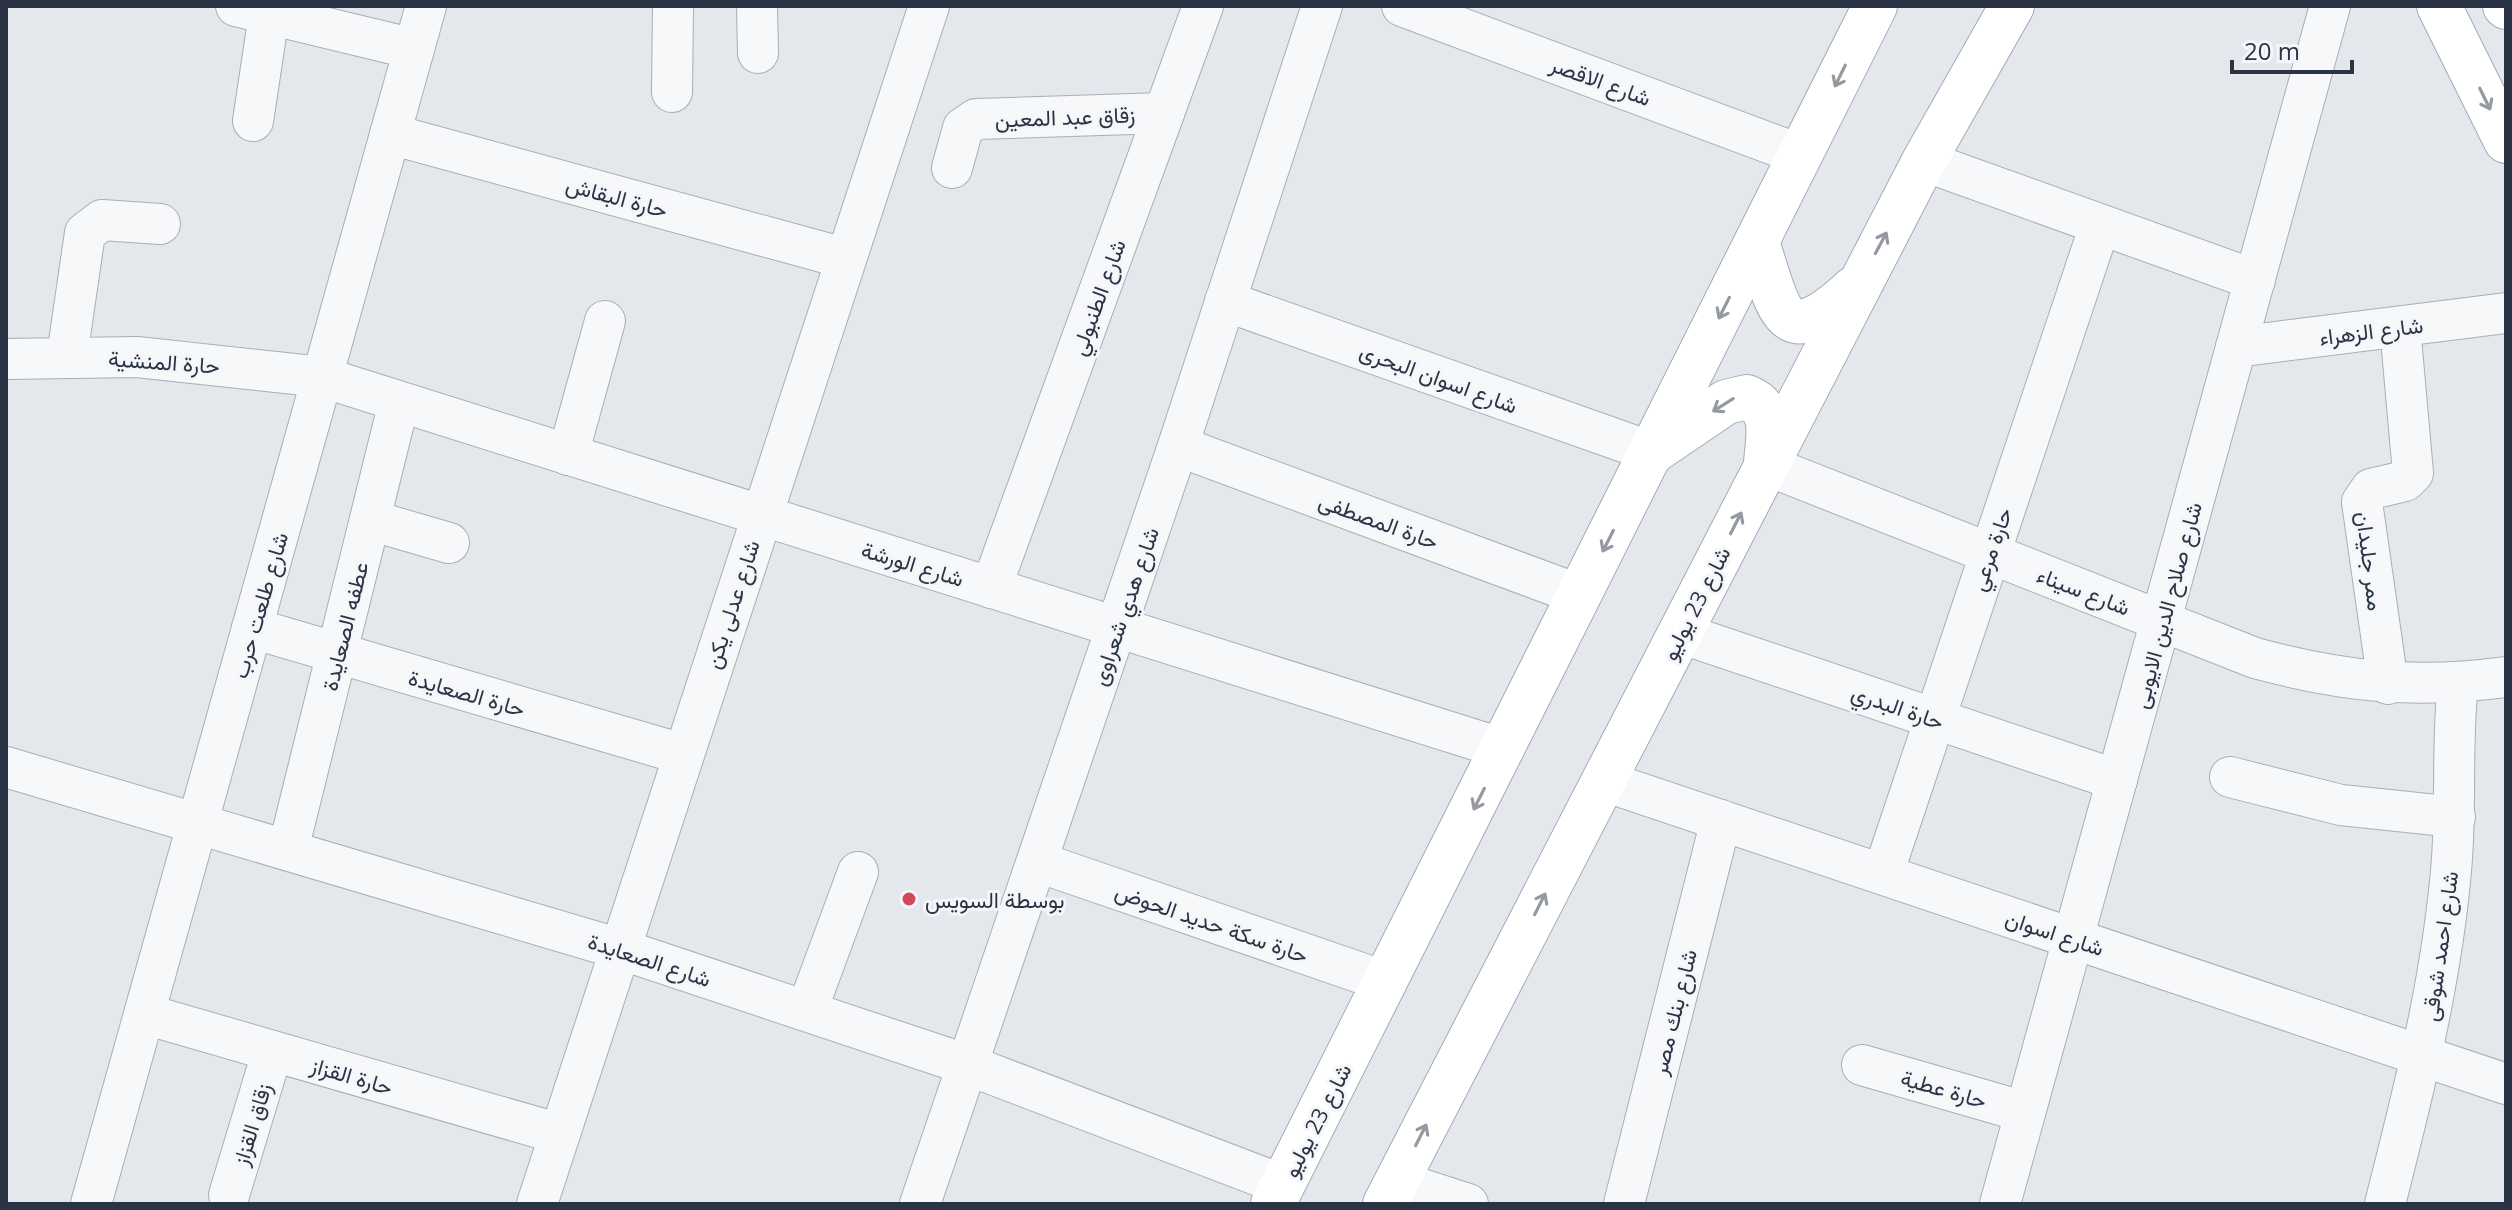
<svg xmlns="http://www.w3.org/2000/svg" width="2512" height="1210" font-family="'Open Sans',Vazirmatn,sans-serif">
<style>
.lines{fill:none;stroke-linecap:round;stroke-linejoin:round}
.minor-casing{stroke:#a9aeb7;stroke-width:42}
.major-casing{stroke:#a3abb8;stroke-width:46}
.minor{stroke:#f7f8fa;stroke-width:40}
.major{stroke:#fff;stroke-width:44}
.oneway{stroke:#959aa2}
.poi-dot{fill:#d1495b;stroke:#f4f6f9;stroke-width:3}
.labels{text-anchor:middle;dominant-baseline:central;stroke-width:6;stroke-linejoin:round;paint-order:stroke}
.street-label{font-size:22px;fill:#2b3445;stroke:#f4f6f9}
.poi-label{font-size:22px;fill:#2b3445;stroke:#f4f6f9;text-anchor:start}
</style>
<rect width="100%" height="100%" fill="#e4e7ec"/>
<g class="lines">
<g class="minor-casing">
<g id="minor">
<path d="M 236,6 L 414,49"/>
<path d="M 757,6 L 758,53"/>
<path d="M 1402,6 L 1801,155"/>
<path d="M 672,92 L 673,6"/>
<path d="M 253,121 L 269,15"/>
<path d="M 390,134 L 844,258"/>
<path d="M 1924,161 L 2255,280"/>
<path d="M 952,168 L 963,128 L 976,119 L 1164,113"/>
<path d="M 1225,301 L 1652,452"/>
<path d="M 2236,347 L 2506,313"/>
<path d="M 67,356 L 85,233 L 102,220 L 160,224"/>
<path d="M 6,359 L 137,357 L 322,377 L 1504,749"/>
<path d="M 1178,446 L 1580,595"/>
<path d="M 568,455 L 605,321"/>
<path d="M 1766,465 L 2255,658 C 2343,682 2415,689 2506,677"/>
<path d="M 370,520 L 449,543"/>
<path d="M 991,588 L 1203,6"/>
<path d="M 252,628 L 682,754"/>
<path d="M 1680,633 L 2117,780"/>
<path d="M 2388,684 L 2362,502 L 2371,489 L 2405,481 L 2413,473 L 2400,327"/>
<path d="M 6,767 L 620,949 L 968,1065 L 1283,1185"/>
<path d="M 2230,777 L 2341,805 L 2455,817"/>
<path d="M 1604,781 L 2506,1084"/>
<path d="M 288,850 L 399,402"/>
<path d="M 1038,862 L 1387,982"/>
<path d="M 1883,874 L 2100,225"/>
<path d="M 807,1010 L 858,872"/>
<path d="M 145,1014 L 560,1134"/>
<path d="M 1862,1065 L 2025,1112"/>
<path d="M 1397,1181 L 1468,1204"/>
<path d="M 229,1195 L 272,1053"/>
<path d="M 91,1204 L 426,6"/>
<path d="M 537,1204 L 929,6"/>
<path d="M 920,1204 L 1178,446 L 1322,6"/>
<path d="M 1624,1204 L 1721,820"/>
<path d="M 2000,1204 L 2330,6"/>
<path d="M 2385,1204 C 2413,1094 2441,984 2451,871 C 2457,808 2451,746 2458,683"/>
</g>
</g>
<g class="major-casing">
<g id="major">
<path d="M 2439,6 L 2506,141"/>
<path d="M 2505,6 L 2506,7"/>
<path d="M 1757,242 C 1780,312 1782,355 1854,288"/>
<path d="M 1654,451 L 1726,402 L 1747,397 C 1776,409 1768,436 1766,463"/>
<path d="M 1273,1204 L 1875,6"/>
<path d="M 1385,1204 L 1924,161 L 2012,6"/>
</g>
</g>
<use href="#minor" class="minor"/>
<use href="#major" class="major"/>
</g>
<defs><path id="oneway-shaft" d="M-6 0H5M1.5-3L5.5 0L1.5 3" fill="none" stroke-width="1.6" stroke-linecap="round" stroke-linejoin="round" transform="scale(2)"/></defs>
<g class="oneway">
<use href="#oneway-shaft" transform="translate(1840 76) rotate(116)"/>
<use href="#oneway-shaft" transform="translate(2485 99) rotate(64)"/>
<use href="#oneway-shaft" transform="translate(1881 243) rotate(-62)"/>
<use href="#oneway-shaft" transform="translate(1724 308) rotate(117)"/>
<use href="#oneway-shaft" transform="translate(1723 405) rotate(148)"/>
<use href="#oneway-shaft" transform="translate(1736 523) rotate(-63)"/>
<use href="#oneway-shaft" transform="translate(1608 541) rotate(117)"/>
<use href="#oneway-shaft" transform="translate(1479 799) rotate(117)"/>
<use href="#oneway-shaft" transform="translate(1540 904) rotate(-63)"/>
<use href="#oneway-shaft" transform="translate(1421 1135) rotate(-63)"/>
</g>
<circle class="poi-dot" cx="909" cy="899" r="8"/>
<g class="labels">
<g class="street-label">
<text transform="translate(1601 80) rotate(20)">شارع الاقصر</text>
<text transform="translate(1065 116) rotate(-2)">زقاق عبد المعين</text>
<text transform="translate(617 196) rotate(15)">حارة البقاش</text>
<text transform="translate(1097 297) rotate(-70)">شارع الطنبولي</text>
<text transform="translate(2371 330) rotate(-7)">شارع الزهراء</text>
<text transform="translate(164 361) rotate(4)">حارة المنشية</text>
<text transform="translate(1439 377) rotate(20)">شارع اسوان البحرى</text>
<text transform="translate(1379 520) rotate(20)">حارة المصطفى</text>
<text transform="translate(1990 549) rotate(-71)">حارة مرعي</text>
<text transform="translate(2371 561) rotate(83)">ممر جليدان</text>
<text transform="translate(913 563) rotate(17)">شارع الورشة</text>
<text transform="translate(2084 590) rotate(21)">شارع سيناء</text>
<text transform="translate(1695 603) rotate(-63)">شارع 23 يوليو</text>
<text transform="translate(731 604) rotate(-72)">شارع عدلى يكن</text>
<text transform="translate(259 605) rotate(-74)">شارع طلعت حرب</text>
<text transform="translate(2166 605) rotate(-75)">شارع صلاح الدين الايوبى</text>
<text transform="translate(1124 606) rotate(-71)">شارع هدي شعراوى</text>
<text transform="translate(344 626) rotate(-76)">عطفه الصعايدة</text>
<text transform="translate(467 692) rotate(16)">حارة الصعايدة</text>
<text transform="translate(1898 706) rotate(19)">حارة البدري</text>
<text transform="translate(1212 922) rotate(19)">حارة سكة حديد الحوض</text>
<text transform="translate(2055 932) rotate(18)">شارع اسوان</text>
<text transform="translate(2439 946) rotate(-82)">شارع احمد شوقى</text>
<text transform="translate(650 959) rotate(18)">شارع الصعايدة</text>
<text transform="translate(1673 1012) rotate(-76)">شارع بنك مصر</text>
<text transform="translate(352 1075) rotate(16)">حارة القزاز</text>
<text transform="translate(1944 1088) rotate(16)">حارة عطية</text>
<text transform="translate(1316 1120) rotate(-63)">شارع 23 يوليو</text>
<text transform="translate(251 1124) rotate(-73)">زقاق القزاز</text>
</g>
<g class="poi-label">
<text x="925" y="899">بوسطة السويس</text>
</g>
</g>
<rect width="2512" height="1210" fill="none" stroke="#2b3445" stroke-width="16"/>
<path d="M2232 60v12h120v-12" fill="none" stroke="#2b3445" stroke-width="4"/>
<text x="2244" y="60" font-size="24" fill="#2b3445" stroke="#f4f6f9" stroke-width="6" paint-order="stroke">20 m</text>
</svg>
